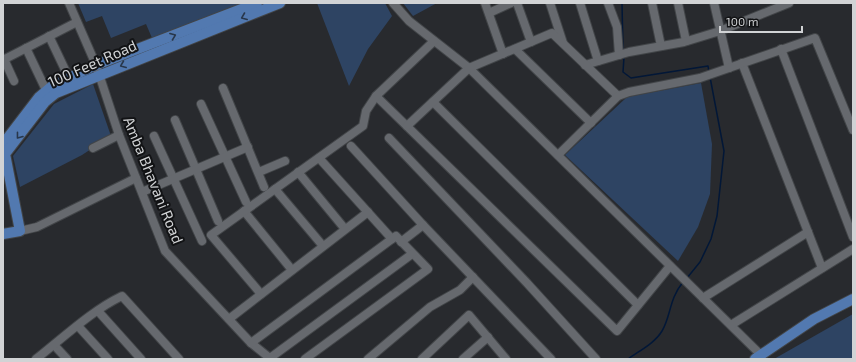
<svg xmlns="http://www.w3.org/2000/svg" width="856" height="362" font-family="'Exo 2',sans-serif">
<style>
.green{fill:#2e4463}
.lines{fill:none;stroke-linecap:round;stroke-linejoin:round}
.stream{stroke:#021737;stroke-width:1.5}
.minor-casing{stroke:#424548;stroke-width:10}
.major-casing{stroke:#424548;stroke-width:12}
.minor{stroke:#66696e;stroke-width:8}
.major{stroke:#5279b0;stroke-width:10}
.oneway{stroke:#28374b}
.labels{text-anchor:middle;dominant-baseline:central;stroke-width:4;stroke-linejoin:round;paint-order:stroke}
.street-label{font-size:15px;fill:#d1d3d5;stroke:#121315}
</style>
<rect width="100%" height="100%" fill="#282a2e"/>
<g class="green">
<path d="M 78,3 L 244,3 L 152,38 L 146,24 L 111,38 L 102,16 L 86,22 Z"/>
<path d="M 317,3 L 385,3 L 392,16 L 368,49 L 349,86 Z"/>
<path d="M 403,3 L 437,3 L 413,16 Z"/>
<path d="M 701,83 L 712,144 L 710,194 L 698,227 L 678,261 L 565,155 L 627,97 Z"/>
<path d="M 93,84 L 111,136 L 82,155 L 20,187 L 13,156 L 54,104 Z"/>
<path d="M 853,314 L 853,359 L 774,359 Z"/>
</g>
<g class="lines">
<g class="stream">
<path d="M 622,3 L 623,51"/>
<path d="M 624,57 L 623,72 L 631,78 L 708,66 L 709,72"/>
<path d="M 687,278 L 700,262 L 711,239 L 717,216 L 724,151 L 710,77"/>
<path d="M 628,359 C 639,351 655,343 662,331 C 671,316 669,299 683,282"/>
</g>
<g class="minor-casing">
<g id="minor">
<path d="M 69,3 L 96,65 L 119,135 L 165,251 L 251,343 L 271,359"/>
<path d="M 393,3 L 409,21 L 469,68 L 761,355"/>
<path d="M 485,3 L 503,54"/>
<path d="M 517,3 L 531,42"/>
<path d="M 550,3 L 563,43"/>
<path d="M 580,3 L 598,61"/>
<path d="M 608,3 L 617,27 L 619,55"/>
<path d="M 652,3 L 661,46"/>
<path d="M 678,3 L 686,41"/>
<path d="M 714,3 L 729,68"/>
<path d="M 489,13 L 511,3"/>
<path d="M 49,36 L 69,78"/>
<path d="M 26,48 L 46,90"/>
<path d="M 515,49 L 591,123"/>
<path d="M 781,49 L 853,237"/>
<path d="M 4,59 L 14,81"/>
<path d="M 3,60 L 77,22"/>
<path d="M 742,63 L 822,268"/>
<path d="M 585,65 L 629,52 L 684,42 L 720,31 L 789,3"/>
<path d="M 223,88 L 264,187"/>
<path d="M 376,96 L 617,331 L 670,266"/>
<path d="M 433,102 L 638,305"/>
<path d="M 201,104 L 246,202"/>
<path d="M 175,120 L 218,221"/>
<path d="M 407,126 L 469,68 L 552,33 L 618,96"/>
<path d="M 154,136 L 202,241"/>
<path d="M 389,138 L 527,283 L 596,359"/>
<path d="M 351,146 L 423,225 L 401,242"/>
<path d="M 93,148 L 119,135"/>
<path d="M 558,155 L 618,96 L 629,92 L 700,78 L 815,38 L 853,130"/>
<path d="M 319,158 L 392,239"/>
<path d="M 259,172 L 285,161"/>
<path d="M 298,172 L 345,229"/>
<path d="M 275,189 L 323,246"/>
<path d="M 142,192 L 248,147"/>
<path d="M 244,211 L 292,270"/>
<path d="M 423,225 L 551,359"/>
<path d="M 20,231 L 37,227 L 136,178"/>
<path d="M 261,294 L 211,235 L 363,126 L 366,111 L 376,96 L 434,41"/>
<path d="M 703,298 L 808,232"/>
<path d="M 98,311 L 141,359"/>
<path d="M 229,319 L 368,212"/>
<path d="M 731,325 L 853,249"/>
<path d="M 78,326 L 108,359"/>
<path d="M 251,343 L 396,236 L 428,269 L 305,359"/>
<path d="M 54,345 L 67,359"/>
<path d="M 270,358 L 412,254"/>
<path d="M 36,359 C 64,337 91,311 122,296 L 179,359"/>
<path d="M 368,359 L 430,307 L 460,290 L 473,277"/>
<path d="M 422,359 L 469,315 L 506,359"/>
<path d="M 463,359 L 488,337"/>
</g>
</g>
<g class="major-casing">
<g id="major">
<path d="M 3,144 L 39,97 L 52,86 L 96,65 L 257,3"/>
<path d="M 3,234 L 20,231 L 5,154 L 45,102 L 56,93 L 280,3"/>
<path d="M 755,359 L 814,319 L 853,299"/>
</g>
</g>
<use href="#minor" class="minor"/>
<use href="#major" class="major"/>
</g>
<defs><path id="oneway-chevron" d="M-2-3.5L2.5 0L-2 3.5" fill="none" stroke-width="1.6" stroke-linecap="round" stroke-linejoin="round"/></defs>
<g class="oneway">
<use href="#oneway-chevron" transform="translate(244 17) rotate(158)"/>
<use href="#oneway-chevron" transform="translate(173 36) rotate(-21)"/>
<use href="#oneway-chevron" transform="translate(123 65) rotate(158)"/>
<use href="#oneway-chevron" transform="translate(19 136) rotate(128)"/>
</g>
<g class="labels">
<g class="street-label">
<text transform="translate(92 63) rotate(-24)">100 Feet Road</text>
<text transform="translate(154 180) rotate(68)">Amba Bhavani Road</text>
</g>
</g>
<rect width="856" height="362" fill="none" stroke="#d1d3d5" stroke-width="8"/>
<path d="M720 26v6h82v-6" fill="none" stroke="#d1d3d5" stroke-width="2"/>
<text x="726" y="26" font-size="12" fill="#d1d3d5" stroke="#121315" stroke-width="3" paint-order="stroke">100 m</text>
</svg>
